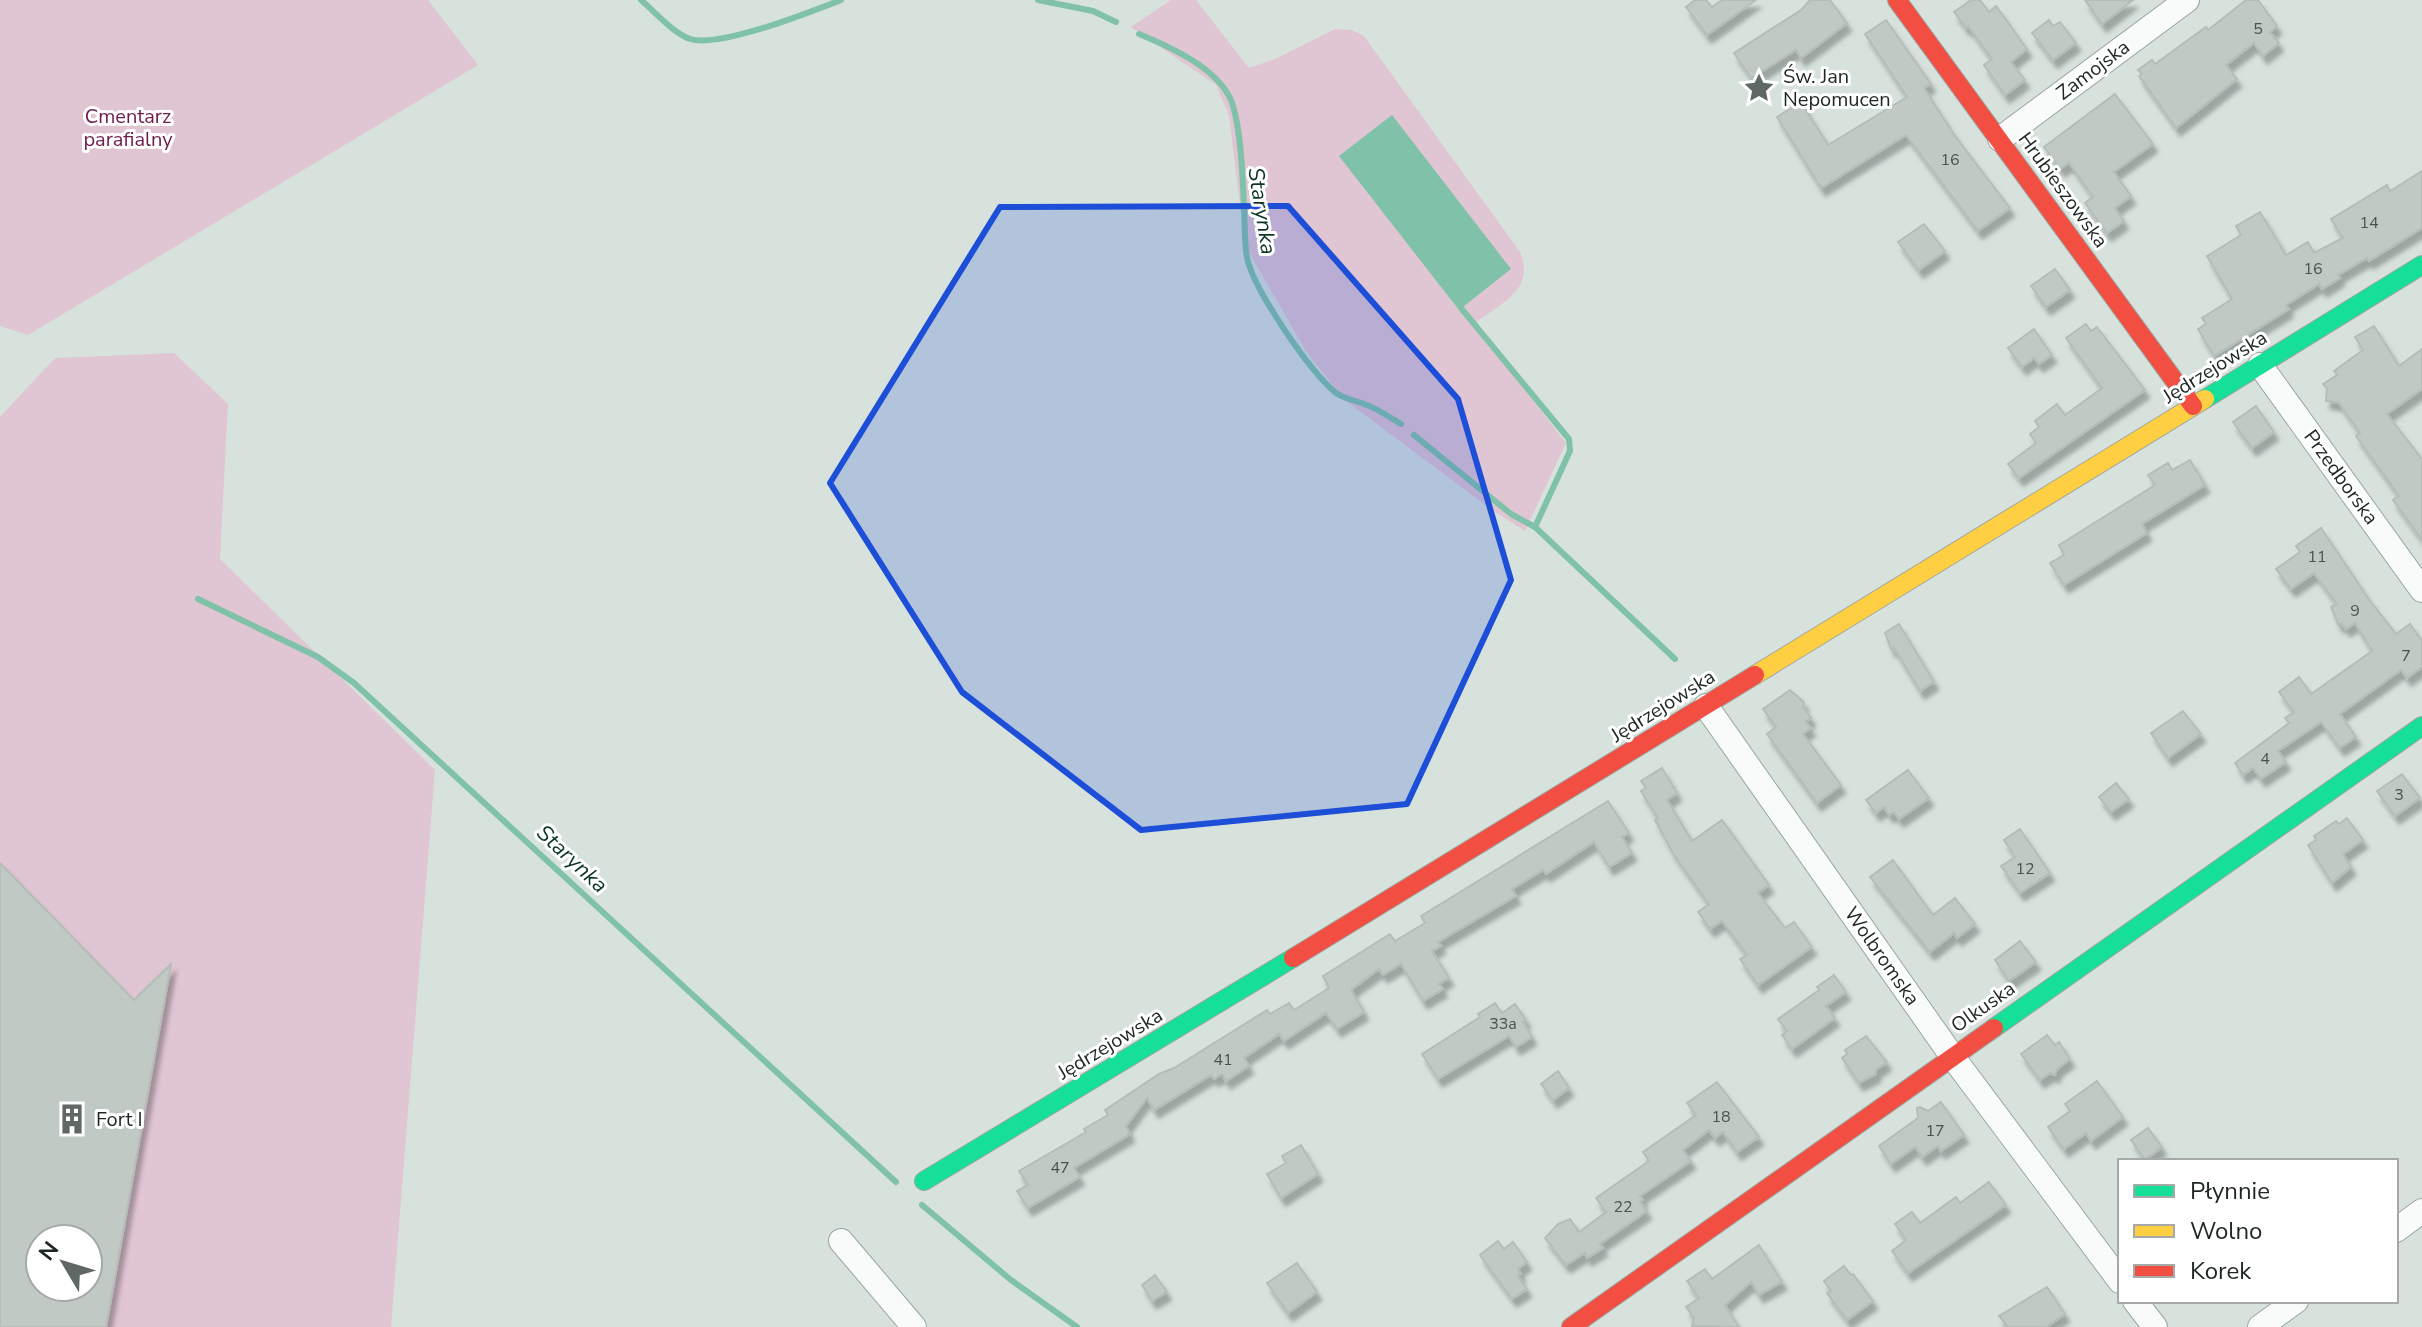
<svg xmlns="http://www.w3.org/2000/svg" width="2422" height="1327" font-family="'Nunito Sans',sans-serif">
<style>
.green{fill:#e0c5d2;fill-rule:evenodd}
.water{fill:#80c2a9}
.lines{fill:none;stroke-linecap:round;stroke-linejoin:round}
.stream{stroke:#80c2a9;stroke-width:6}
.building{fill:#c0c9c4;stroke:#b5bdb9;stroke-width:2;fill-rule:evenodd;filter:url(#shadow)}
.street-casing{stroke:#9ca4a0;stroke-width:26}
.fast-casing{stroke:#9ca4a0;stroke-width:20}
.slow-casing{stroke:#9ca4a0;stroke-width:20}
.jam-casing{stroke:#9ca4a0;stroke-width:20}
.street{stroke:#f9fbfa;stroke-width:24}
.fast{stroke:#16e098;stroke-width:18}
.slow{stroke:#ffcf43;stroke-width:18}
.jam{stroke:#f24e42;stroke-width:18}
.marked{fill:#1d4ed8;fill-opacity:0.2;stroke:#1d4ed8;stroke-width:6;stroke-linejoin:round}
.labels{text-anchor:middle;dominant-baseline:central;stroke-width:6;stroke-linejoin:round;paint-order:stroke}
.number-label{font-size:16px;fill:#4a524e}
.street-label{font-size:20px;fill:#1f2724;stroke:#fff}
.poi-label{font-size:20px;fill:#1f2724;stroke:#fff;text-anchor:start}
.park-label{font-size:20px;fill:#711c4f;stroke:#fff}
.water-label{font-size:22px;font-style:italic;fill:#0b3527;stroke:#fff}
</style>
<defs>
<filter id="shadow"><feDropShadow dx="4.5" dy="8" stdDeviation="2" flood-color="#0004"/></filter>
</defs>
<rect width="100%" height="100%" fill="#d8e2dd"/>
<g class="green">
<path d="M 0,0 L 428,0 L 478,65 L 28,335 L 0,326 Z"/>
<path d="M 1171,0 L 1196,0 L 1249,68 L 1275,59 L 1335,29 L 1352,30 L 1364,36 L 1520,252 C 1536,290 1500,304 1474,324 L 1566,443 L 1525,531 L 1492,510 L 1342,398 L 1306,351 L 1245,245 L 1229,116 L 1216,85 L 1131,27 Z"/>
<path d="M 174,353 L 228,404 L 220,559 L 435,770 L 391,1327 L 0,1327 L 0,417 L 55,358 ZM 40,1239 L 88,1239 L 88,1287 L 40,1287 Z"/>
</g>
<path class="water" d="M 1392,115 L 1511,269 L 1459,310 L 1339,156 Z"/>
<g class="lines">
<g class="stream">
<path d="M 641,0 C 655,12 673,33 690,39 C 720,48 810,12 841,0"/>
<path d="M 1038,0 L 1093,11 L 1116,22"/>
<path d="M 1139,34 C 1170,47 1216,67 1231,100 C 1241,125 1243,180 1244,208 C 1245,224 1244,241 1247,257 C 1252,287 1311,374 1336,393 C 1345,399 1354,400 1364,404 C 1377,408 1389,417 1401,424"/>
<path d="M 1461,308 L 1569,439 L 1570,451 L 1535,527"/>
<path d="M 1414,435 L 1511,514 L 1535,527 L 1675,659"/>
<path d="M 198,599 L 318,657 L 354,683 L 896,1182"/>
<path d="M 922,1205 L 1011,1280 L 1077,1327"/>
</g>
</g>
<g class="building">
<path d="M 1695,0 L 1706,0 L 1712,7 L 1722,0 L 1756,0 L 1707,35 L 1686,7 Z"/>
<path d="M 1810,0 L 1830,0 L 1847,23 L 1801,58 L 1796,50 L 1751,78 L 1734,53 L 1801,10 Z"/>
<path d="M 1971,0 L 1980,0 L 1989,12 L 1996,6 L 2027,49 L 2011,62 L 2025,80 L 2005,95 L 1984,65 L 1992,59 L 1968,26 L 1966,28 L 1954,12 Z"/>
<path d="M 2085,0 L 2133,0 L 2102,24 Z"/>
<path d="M 2246,0 L 2258,0 L 2277,26 L 2270,32 L 2279,43 L 2263,56 L 2254,43 L 2226,65 L 2237,79 L 2176,128 L 2139,76 L 2142,74 L 2138,70 L 2152,60 L 2155,64 L 2206,27 L 2208,30 Z"/>
<path d="M 1886,20 L 1931,84 L 1924,88 L 1955,136 L 2010,208 L 1978,231 L 1906,135 L 1821,188 L 1777,117 L 1801,102 L 1828,145 L 1907,97 L 1865,34 Z"/>
<path d="M 2049,20 L 2053,26 L 2060,22 L 2076,43 L 2053,60 L 2032,33 Z"/>
<path d="M 2115,94 L 2153,144 L 2114,172 L 2131,196 L 2115,208 L 2124,221 L 2107,233 L 2085,203 L 2093,197 L 2069,163 L 2060,169 L 2044,147 Z"/>
<path d="M 2422,171 L 2422,228 L 2369,261 L 2367,258 L 2338,275 L 2340,278 L 2322,289 L 2319,284 L 2286,305 L 2289,309 L 2214,356 L 2198,329 L 2206,324 L 2202,318 L 2232,299 L 2207,256 L 2241,235 L 2236,226 L 2260,212 L 2286,255 L 2308,242 L 2314,253 L 2343,238 L 2331,219 L 2387,185 L 2390,191 Z"/>
<path d="M 1924,224 L 1945,251 L 1919,270 L 1898,242 Z"/>
<path d="M 2055,269 L 2070,290 L 2046,307 L 2031,286 Z"/>
<path d="M 2086,324 L 2091,331 L 2097,327 L 2145,390 L 2019,478 L 2008,464 L 2036,443 L 2030,434 L 2039,427 L 2035,421 L 2057,404 L 2065,415 L 2102,388 L 2066,338 Z"/>
<path d="M 2374,326 L 2399,366 L 2422,349 L 2422,389 L 2387,414 L 2422,459 L 2422,540 L 2393,500 L 2399,496 L 2356,436 L 2360,433 L 2339,403 L 2326,401 L 2327,389 L 2323,384 L 2337,375 L 2334,371 L 2363,350 L 2355,337 Z"/>
<path d="M 2034,329 L 2052,355 L 2039,364 L 2034,358 L 2022,367 L 2008,348 Z"/>
<path d="M 2256,406 L 2274,432 L 2252,448 L 2233,422 Z"/>
<path d="M 2190,460 L 2205,485 L 2142,524 L 2147,533 L 2064,585 L 2050,563 L 2064,555 L 2059,545 L 2155,485 L 2148,475 L 2168,463 L 2172,470 Z"/>
<path d="M 2321,528 L 2368,598 L 2396,634 L 2410,624 L 2422,641 L 2422,667 L 2407,678 L 2401,670 L 2340,714 L 2356,737 L 2340,748 L 2321,722 L 2278,751 L 2286,762 L 2261,779 L 2253,768 L 2243,775 L 2235,763 L 2289,723 L 2285,718 L 2294,712 L 2279,692 L 2299,677 L 2311,694 L 2372,651 L 2355,623 L 2346,629 L 2342,624 L 2338,624 L 2331,607 L 2337,604 L 2314,573 L 2291,589 L 2276,569 L 2300,552 L 2296,546 Z"/>
<path d="M 1899,624 L 1934,682 L 1920,691 L 1894,648 L 1891,649 L 1885,633 Z"/>
<path d="M 1790,690 L 1804,702 L 1803,707 L 1811,718 L 1806,722 L 1811,728 L 1803,734 L 1841,785 L 1817,803 L 1767,734 L 1776,727 L 1763,709 Z"/>
<path d="M 2183,711 L 2201,734 L 2168,758 L 2151,733 Z"/>
<path d="M 1662,768 L 1677,793 L 1667,800 L 1692,841 L 1722,820 L 1769,885 L 1758,893 L 1785,928 L 1794,922 L 1812,947 L 1758,985 L 1740,959 L 1747,955 L 1722,921 L 1710,929 L 1698,912 L 1709,904 L 1674,855 L 1655,820 L 1658,818 L 1641,791 L 1646,788 L 1641,781 Z"/>
<path d="M 1908,770 L 1929,798 L 1899,819 L 1894,812 L 1889,815 L 1884,807 L 1876,813 L 1866,800 Z"/>
<path d="M 2402,774 L 2420,798 L 2395,816 L 2377,791 Z"/>
<path d="M 2116,783 L 2129,799 L 2111,812 L 2099,797 Z"/>
<path d="M 1608,801 L 1629,833 L 1622,837 L 1632,853 L 1609,867 L 1594,842 L 1546,874 L 1543,870 L 1512,889 L 1516,896 L 1438,942 L 1441,946 L 1432,951 L 1449,978 L 1439,984 L 1443,989 L 1423,1001 L 1401,964 L 1383,975 L 1379,969 L 1351,990 L 1364,1012 L 1337,1029 L 1326,1013 L 1284,1041 L 1279,1034 L 1244,1058 L 1249,1066 L 1226,1081 L 1222,1074 L 1214,1079 L 1211,1075 L 1154,1110 L 1147,1098 L 1126,1126 L 1130,1134 L 1074,1168 L 1080,1177 L 1028,1208 L 1017,1191 L 1028,1185 L 1019,1171 L 1086,1132 L 1084,1129 L 1108,1115 L 1105,1110 L 1159,1074 L 1174,1068 L 1267,1010 L 1270,1014 L 1289,1003 L 1294,1010 L 1329,988 L 1323,976 L 1390,934 L 1395,941 L 1425,923 L 1421,916 Z"/>
<path d="M 2347,818 L 2363,840 L 2343,854 L 2351,867 L 2332,883 L 2308,845 L 2316,840 L 2314,836 L 2336,821 L 2339,824 Z"/>
<path d="M 2020,829 L 2050,873 L 2020,893 L 2001,866 L 2015,857 L 2004,840 Z"/>
<path d="M 1893,860 L 1933,915 L 1955,898 L 1975,924 L 1957,938 L 1954,933 L 1930,952 L 1870,877 Z"/>
<path d="M 0,863 L 134,1000 L 171,964 L 106,1327 L 0,1327 ZM 40,1239 L 88,1239 L 88,1287 L 40,1287 Z"/>
<path d="M 2020,941 L 2036,962 L 2009,981 L 1995,960 Z"/>
<path d="M 1834,975 L 1846,992 L 1826,1006 L 1835,1018 L 1792,1049 L 1782,1035 L 1787,1031 L 1778,1019 L 1819,990 L 1817,987 Z"/>
<path d="M 1495,1003 L 1502,1013 L 1515,1004 L 1526,1020 L 1523,1022 L 1532,1037 L 1516,1047 L 1509,1036 L 1438,1079 L 1422,1054 L 1480,1017 L 1478,1014 Z"/>
<path d="M 2047,1035 L 2055,1045 L 2059,1042 L 2070,1059 L 2057,1069 L 2055,1075 L 2050,1073 L 2040,1080 L 2021,1054 Z"/>
<path d="M 1866,1036 L 1887,1062 L 1876,1070 L 1876,1074 L 1859,1083 L 1842,1058 L 1847,1054 L 1845,1050 Z"/>
<path d="M 1558,1071 L 1569,1088 L 1553,1100 L 1541,1084 Z"/>
<path d="M 2097,1081 L 2123,1117 L 2091,1141 L 2086,1133 L 2064,1149 L 2048,1127 L 2070,1111 L 2065,1104 Z"/>
<path d="M 1717,1082 L 1759,1137 L 1737,1152 L 1723,1132 L 1715,1138 L 1709,1130 L 1683,1150 L 1691,1161 L 1640,1196 L 1643,1200 L 1640,1202 L 1647,1211 L 1600,1244 L 1603,1248 L 1587,1258 L 1585,1253 L 1566,1265 L 1545,1238 L 1558,1224 L 1570,1219 L 1579,1232 L 1606,1212 L 1596,1198 L 1649,1161 L 1643,1152 L 1696,1115 L 1687,1103 Z"/>
<path d="M 1941,1102 L 1964,1135 L 1941,1151 L 1938,1146 L 1922,1157 L 1915,1147 L 1891,1164 L 1879,1146 L 1918,1118 L 1917,1108 L 1920,1107 L 1928,1111 Z"/>
<path d="M 2148,1128 L 2162,1147 L 2145,1160 L 2131,1140 Z"/>
<path d="M 1301,1145 L 1318,1174 L 1281,1198 L 1267,1174 L 1286,1163 L 1282,1156 Z"/>
<path d="M 1989,1182 L 2006,1205 L 1908,1273 L 1892,1251 L 1906,1240 L 1895,1224 L 1912,1212 L 1920,1223 L 1956,1197 L 1960,1203 Z"/>
<path d="M 1498,1241 L 1504,1249 L 1513,1242 L 1527,1262 L 1518,1269 L 1521,1274 L 1518,1276 L 1527,1289 L 1512,1299 L 1480,1255 Z"/>
<path d="M 1759,1245 L 1782,1282 L 1759,1295 L 1751,1282 L 1725,1305 L 1739,1327 L 1692,1326 L 1694,1318 L 1686,1307 L 1699,1298 L 1687,1281 L 1705,1269 L 1712,1279 Z"/>
<path d="M 1297,1263 L 1317,1292 L 1288,1313 L 1267,1283 Z"/>
<path d="M 1844,1266 L 1851,1275 L 1853,1274 L 1873,1301 L 1847,1320 L 1827,1293 L 1831,1291 L 1824,1281 Z"/>
<path d="M 1155,1275 L 1167,1292 L 1152,1301 L 1142,1285 Z"/>
<path d="M 2047,1287 L 2065,1314 L 2046,1327 L 2008,1327 L 1999,1316 Z"/>
</g>
<g class="lines">
<g class="street-casing">
<g id="street">
<path d="M 2000,139 L 2187,0"/>
<path d="M 2260,365 L 2422,590"/>
<path d="M 1706,706 L 1952,1056 L 2120,1281"/>
<path d="M 2396,1230 L 2422,1211"/>
<path d="M 841,1241 L 914,1327"/>
<path d="M 2135,1301 L 2155,1327"/>
<path d="M 2260,1327 L 2296,1301"/>
</g>
</g>
<g class="fast-casing">
<g id="fast">
<path d="M 2205,399 L 2422,265"/>
<path d="M 1994,1028 L 2422,726"/>
<path d="M 924,1181 L 1293,958"/>
</g>
</g>
<g class="slow-casing">
<path id="slow" d="M 1755,675 L 2205,399"/>
</g>
<g class="jam-casing">
<g id="jam">
<path d="M 1897,0 L 2193,406"/>
<path d="M 1293,958 L 1755,675"/>
<path d="M 1571,1327 L 1994,1028"/>
</g>
</g>
<use href="#street" class="street"/>
<use href="#fast" class="fast"/>
<use href="#slow" class="slow"/>
<use href="#jam" class="jam"/>
</g>
<path class="marked" d="M 1288,206 L 1458,399 L 1511,580 L 1407,804 L 1141,830 L 962,692 L 830,483 L 1000,207 Z"/>
<defs>
<g id="sight-bare" transform="scale(2.4)"><path d="M0-6L1.8-2.2L6-1.7L2.9 1.2L3.7 5.4L0 3.3L-3.7 5.4L-2.9 1.2L-6-1.7L-1.8-2.2Z" fill="#606865" stroke="#fff" stroke-width="2.5" paint-order="stroke"/></g>
<g id="building-bare" transform="scale(2.4)"><path d="M-4-6H4V6H1V3H-1V6H-4ZM-2.5-4.3h1.7v1.8h-1.7ZM.8-4.3h1.7v1.8H.8ZM-2.5-1h1.7V.8h-1.7ZM.8-1h1.7V.8H.8Z" fill="#606865" stroke="#fff" stroke-width="2.5" paint-order="stroke"/></g>
</defs>
<g fill-rule="evenodd">
<use href="#sight-bare" x="1759" y="88"/>
<use href="#building-bare" x="72" y="1119"/>
</g>
<g class="labels">
<g class="number-label">
<text x="2258" y="29">5</text>
<text x="1950" y="160">16</text>
<text x="2369" y="223">14</text>
<text x="2313" y="269">16</text>
<text x="2317" y="557">11</text>
<text x="2355" y="611">9</text>
<text x="2406" y="656">7</text>
<text x="2265" y="759">4</text>
<text x="2399" y="795">3</text>
<text x="2025" y="869">12</text>
<text x="1503" y="1024">33a</text>
<text x="1223" y="1060">41</text>
<text x="1721" y="1117">18</text>
<text x="1935" y="1131">17</text>
<text x="1060" y="1168">47</text>
<text x="1623" y="1207">22</text>
</g>
<g class="street-label">
<text transform="translate(2093 70) rotate(-37)">Zamojska</text>
<text transform="translate(2063 190) rotate(54)">Hrubieszowska</text>
<text transform="translate(2215 367) rotate(-32)">Jędrzejowska</text>
<text transform="translate(2341 477) rotate(54)">Przedborska</text>
<text transform="translate(1663 706) rotate(-32)">Jędrzejowska</text>
<text transform="translate(1882 956) rotate(55)">Wolbromska</text>
<text transform="translate(1983 1007) rotate(-35)">Olkuska</text>
<text transform="translate(1110 1044) rotate(-31)">Jędrzejowska</text>
</g>
<g class="poi-label">
<text x="1783" y="76">Św. Jan<tspan x="1783" dy="23">Nepomucen</tspan></text>
<text x="96" y="1119">Fort I</text>
</g>
<g class="park-label">
<text x="128" y="116">Cmentarz<tspan x="128" dy="23">parafialny</tspan></text>
</g>
<g class="water-label">
<text transform="translate(1262 211) rotate(81)">Starynka</text>
<text transform="translate(572 859) rotate(43)">Starynka</text>
</g>
</g>
<rect x="2118" y="1159" width="280" height="144" fill="#ffffff" stroke="#a5a9a7" stroke-width="2"/>
<rect x="2134" y="1185" width="40" height="12" fill="#16e098" stroke="#a5a9a7" stroke-width="2"/>
<text x="2190" y="1199" font-size="24" fill="#1f2724">Płynnie</text>
<rect x="2134" y="1225" width="40" height="12" fill="#ffcf43" stroke="#a5a9a7" stroke-width="2"/>
<text x="2190" y="1239" font-size="24" fill="#1f2724">Wolno</text>
<rect x="2134" y="1265" width="40" height="12" fill="#f24e42" stroke="#a5a9a7" stroke-width="2"/>
<text x="2190" y="1279" font-size="24" fill="#1f2724">Korek</text>
<g transform="translate(64 1263) rotate(308)"><circle r="38" fill="#ffffff" stroke="#a5a9a7" stroke-width="2"/>
<path d="M0-6L14 30L0 20L-14 30Z" fill="#606865"/>
<text y="-12" font-size="22" font-weight="bold" text-anchor="middle" fill="#1f2724">N</text>
</g>
</svg>
